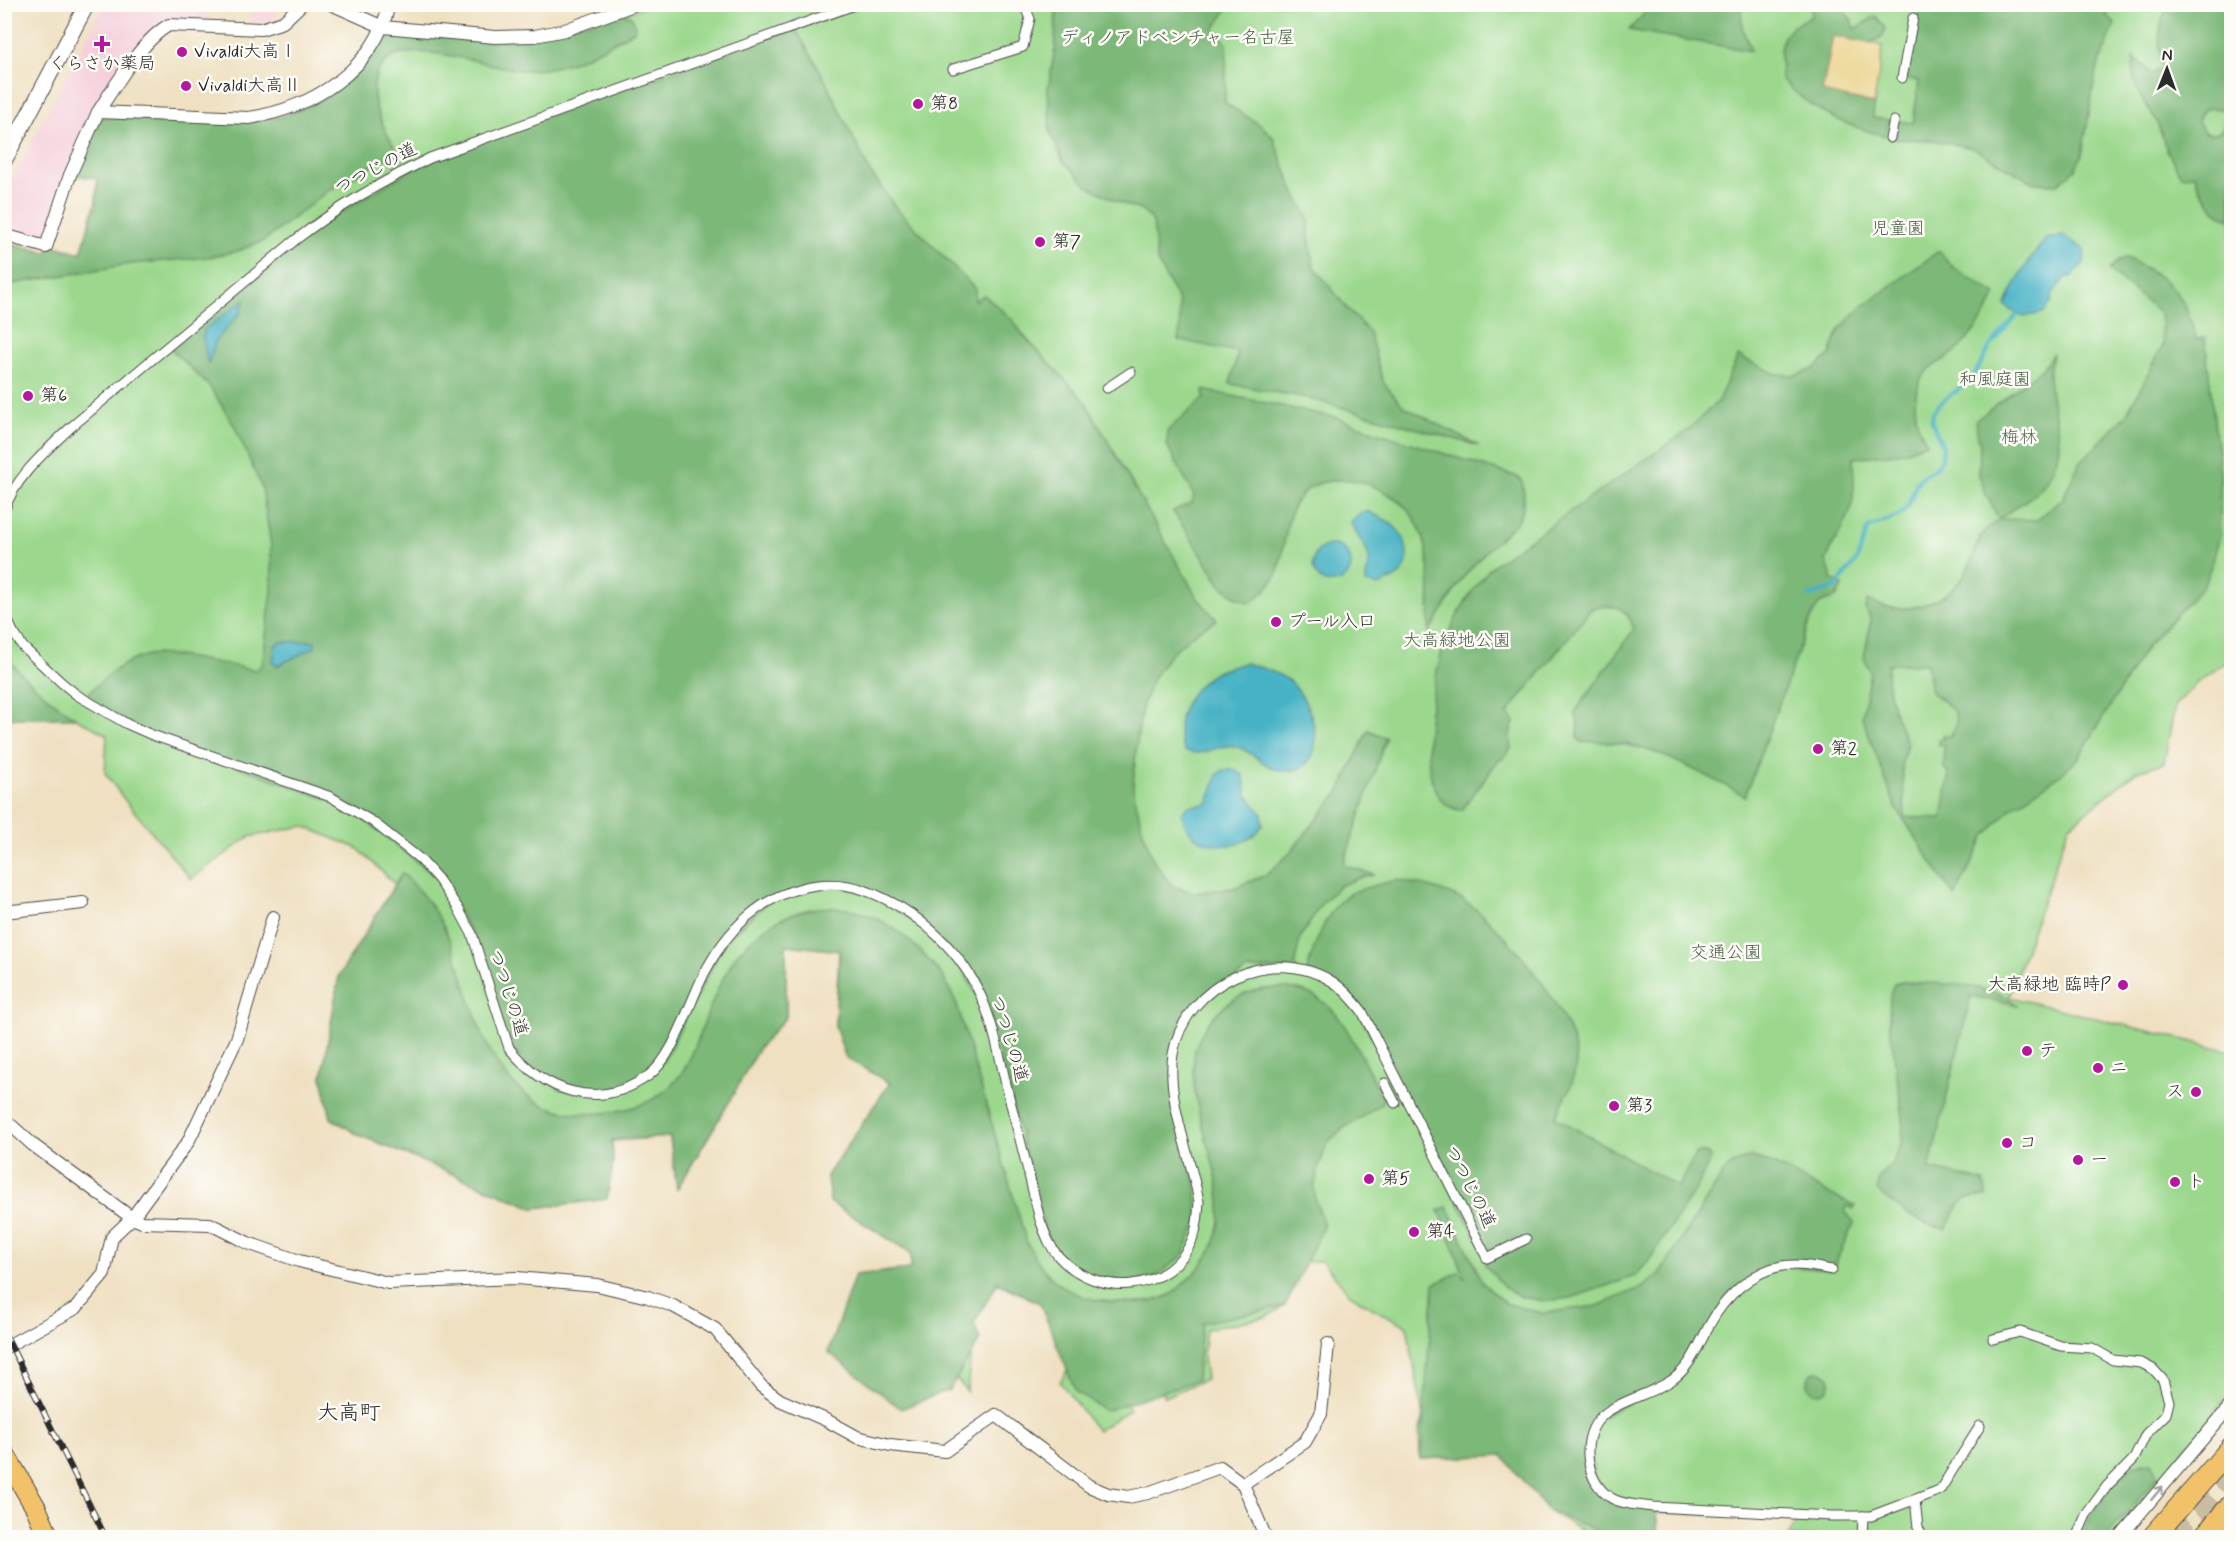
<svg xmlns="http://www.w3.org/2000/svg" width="2236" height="1542" font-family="Mynerve,'Klee One',sans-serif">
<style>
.built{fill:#f5cfdb}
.green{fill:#9bd88d;stroke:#63825c;stroke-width:1.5}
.forest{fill:#7cb878;stroke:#547252;stroke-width:1.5;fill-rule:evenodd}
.sand{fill:#eeda9e;stroke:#8c8264;stroke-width:1.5}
.water{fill:#47b2c5;stroke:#396e78;stroke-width:1.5}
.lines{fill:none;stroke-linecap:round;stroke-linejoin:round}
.stream{stroke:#47b2c5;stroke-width:4}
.motorway-tunnel{stroke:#c8bca3;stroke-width:22;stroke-dasharray:22 11;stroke-linecap:butt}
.pedestrian-casing{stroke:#484642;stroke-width:11}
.minor-casing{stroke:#484642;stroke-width:14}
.tertiary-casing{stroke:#484642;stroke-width:17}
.primary-casing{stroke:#484642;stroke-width:22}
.trunk-casing{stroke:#484642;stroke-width:23}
.pedestrian{stroke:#fff;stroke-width:9}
.minor{stroke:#fff;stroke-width:12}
.tertiary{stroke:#fff;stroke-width:15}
.primary{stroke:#f2c26a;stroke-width:20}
.trunk{stroke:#f2c26a;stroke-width:21}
.rail-casing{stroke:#2b2b2b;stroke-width:6}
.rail{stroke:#fdfcf7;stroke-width:4;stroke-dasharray:11;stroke-linecap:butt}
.oneway{stroke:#a0a0a0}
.poi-dot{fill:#b5179e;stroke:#fdfcf7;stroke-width:2}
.labels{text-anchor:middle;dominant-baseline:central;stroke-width:5;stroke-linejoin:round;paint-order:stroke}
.park-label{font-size:18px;fill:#4d5f48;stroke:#fdfcf7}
.poi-label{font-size:18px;fill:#2b2b2b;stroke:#fdfcf7;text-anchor:start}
.street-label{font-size:18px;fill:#2b2b2b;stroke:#fdfcf7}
.quarter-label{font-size:21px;fill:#2b2b2b;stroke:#fdfcf7}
</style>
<rect width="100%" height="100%" fill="#fdfcf7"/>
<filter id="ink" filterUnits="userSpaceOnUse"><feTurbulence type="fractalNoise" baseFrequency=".0167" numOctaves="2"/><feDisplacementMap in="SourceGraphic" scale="12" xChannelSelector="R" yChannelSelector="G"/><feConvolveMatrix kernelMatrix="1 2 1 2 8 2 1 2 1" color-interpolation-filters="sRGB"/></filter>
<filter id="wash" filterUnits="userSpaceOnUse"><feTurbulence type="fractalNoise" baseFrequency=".008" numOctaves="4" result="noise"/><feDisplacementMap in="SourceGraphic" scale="24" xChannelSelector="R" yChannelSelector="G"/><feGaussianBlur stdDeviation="1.35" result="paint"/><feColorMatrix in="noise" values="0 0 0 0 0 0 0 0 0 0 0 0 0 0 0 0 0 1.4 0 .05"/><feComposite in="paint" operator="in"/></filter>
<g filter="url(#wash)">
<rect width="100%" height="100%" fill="#efe0c1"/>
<g class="built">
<path d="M 104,5 L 209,5 L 208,22 L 163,19 L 129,58 L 46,239 L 41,241 L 5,230 L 5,192 Z"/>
<path d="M 250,5 L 275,5 L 274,19 L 262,23 L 249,23 Z"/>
</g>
<path class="green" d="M 651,4 L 2231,5 L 2231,659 L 2199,681 L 2175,705 L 2164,763 L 2137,771 L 2069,826 L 2009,997 L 2231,1051 L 2231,1393 L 2113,1538 L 1788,1537 L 1798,1519 L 1656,1512 L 1658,1537 L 1599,1537 L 1588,1534 L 1546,1509 L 1503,1455 L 1420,1459 L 1419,1433 L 1423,1416 L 1407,1326 L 1370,1307 L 1350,1294 L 1322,1261 L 1301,1262 L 1285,1306 L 1266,1317 L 1206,1329 L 1203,1357 L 1206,1379 L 1164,1397 L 1156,1379 L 1123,1395 L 1129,1410 L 1097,1431 L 1060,1382 L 1071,1364 L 1040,1303 L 995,1282 L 974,1323 L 967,1392 L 949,1369 L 855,1275 L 911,1269 L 911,1253 L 830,1202 L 827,1176 L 890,1083 L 846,1058 L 835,1026 L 839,950 L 786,945 L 786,1017 L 758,1049 L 728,1104 L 677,1189 L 670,1137 L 612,1141 L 613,1163 L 607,1199 L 534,1208 L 357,1134 L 331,1118 L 322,1077 L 339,976 L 395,884 L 357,848 L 303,826 L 249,837 L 191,879 L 124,799 L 105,773 L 107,735 L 76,718 L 5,718 L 4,241 L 47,253 L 50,245 L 81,253 L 96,202 L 97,178 L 297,111 L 336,91 L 358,71 L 371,54 L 495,42 L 623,14 Z"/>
<g class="forest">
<path d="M 2168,4 L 2231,5 L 2231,109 C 2218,111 2203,101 2198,121 L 2204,132 C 2215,137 2225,131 2225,119 L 2231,116 L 2231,219 C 2216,216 2198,190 2195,175 L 2181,176 L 2168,152 L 2156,120 L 2140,96 L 2133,76 L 2134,57 L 2152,74 L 2162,69 C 2158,42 2157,30 2168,4 Z"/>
<path d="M 1056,5 L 1230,5 L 1214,29 L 1227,43 L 1225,103 L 1262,126 L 1273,137 L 1294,192 L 1309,219 L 1309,238 L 1314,267 L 1351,313 L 1369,332 L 1383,382 L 1403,406 L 1479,446 L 1308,398 L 1230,384 L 1238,352 L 1178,340 L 1180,330 L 1179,302 L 1157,261 L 1153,222 L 1143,211 L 1118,202 L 1088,186 L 1063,161 L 1050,132 L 1048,88 L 1055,49 Z"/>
<path d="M 1649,5 L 1741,5 L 1742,27 L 1751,51 L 1629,30 L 1644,14 Z"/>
<path d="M 1812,5 L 1839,5 L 1852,21 L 1855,29 L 1876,16 L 1885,28 L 1882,37 L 1869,43 L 1833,37 L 1823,91 L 1874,104 L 1873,118 L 1890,120 L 1885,136 C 1842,125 1812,111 1781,79 C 1782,70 1780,63 1780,55 C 1779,35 1794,23 1811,17 Z"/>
<path d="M 1925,5 L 2093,5 L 2105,13 L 2115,24 L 2100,61 L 2095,78 L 2082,155 L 2075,169 L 2058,184 L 2034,183 L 1973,148 L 1933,140 L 1895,139 L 1898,121 L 1913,123 L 1919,81 L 1907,79 L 1917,20 Z"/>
<path d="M 623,14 L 631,16 L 635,24 L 634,31 C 602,49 571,68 533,70 C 495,73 400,28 378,71 C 365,98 384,128 397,152 L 328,191 L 265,240 L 238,251 L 209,257 L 131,264 L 5,285 L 4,241 L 47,253 L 50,245 L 81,253 L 96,202 L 98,179 L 74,175 L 99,119 L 104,117 L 279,117 C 308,108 338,94 358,70 C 369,58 376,39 391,32 L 495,42 Z"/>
<path d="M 795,28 L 820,70 L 870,172 L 896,208 L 975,289 L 975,301 L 984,295 L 1013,320 L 1023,335 L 1085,401 L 1198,599 L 1217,620 L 1197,631 L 1170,654 L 1153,678 L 1142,707 L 1136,749 L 1133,789 L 1142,827 L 1152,858 L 1171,885 L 1193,893 L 1233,888 L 1266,875 L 1288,855 L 1340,791 L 1368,730 L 1386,738 L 1343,865 L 1375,875 L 1362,877 L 1339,886 L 1321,904 L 1300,938 L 1294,968 L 1247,970 L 1196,1005 L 1173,1054 L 1173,1089 L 1195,1180 L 1198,1221 L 1182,1256 L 1154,1278 L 1112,1284 L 1077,1272 L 1048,1242 L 991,1021 L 951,950 L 880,896 L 827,883 L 771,899 L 726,940 L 663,1062 L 648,1076 L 604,1093 L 560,1089 L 509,1048 L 472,934 L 438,879 L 349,807 L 152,735 L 83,699 C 101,680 122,661 148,655 C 168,651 232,666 255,670 L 262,665 L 272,590 L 271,545 L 262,488 L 234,425 L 210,387 L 169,347 L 294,241 L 430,158 Z"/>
<path d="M 1939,251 L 1954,268 L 1996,294 C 1987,315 1976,332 1959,348 C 1951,357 1941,360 1932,367 C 1909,384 1912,421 1927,443 L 1905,452 L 1853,458 C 1854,478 1856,500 1847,519 C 1840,533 1831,546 1826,561 L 1833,580 L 1843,586 L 1836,597 L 1819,604 L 1810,620 L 1745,796 C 1693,769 1643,737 1581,742 L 1577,737 L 1579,728 L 1575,712 L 1634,629 C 1626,605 1615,604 1592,608 L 1507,714 L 1515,722 C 1509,729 1509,738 1511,748 L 1504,758 L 1499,759 L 1462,810 C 1406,807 1433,675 1445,643 C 1456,614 1472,588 1493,565 L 1688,430 L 1718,401 L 1738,356 L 1776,374 L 1796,375 L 1812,370 L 1830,355 L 1839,330 L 1859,309 Z"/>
<path d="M 2127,258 C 2170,281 2184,290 2196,339 L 2205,338 L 2220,474 L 2220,535 L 2212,564 L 2203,586 L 2147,646 L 2077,760 L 2057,777 L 2011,808 L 1985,836 L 1955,897 L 1896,808 L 1862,717 L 1870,672 L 1864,658 L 1871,619 L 1865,608 L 1868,600 C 1899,618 1943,605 1963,577 C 1972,564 1974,548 1982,535 C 1986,529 1994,524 1999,519 L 1986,495 L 1979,474 L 1980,445 L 1975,421 L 2042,369 L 2053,353 C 2052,360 2049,368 2049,376 C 2050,420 2075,446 2041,488 C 2030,500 2012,508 2000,519 L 2037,520 L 2063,498 L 2079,464 L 2126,415 L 2163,346 L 2160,313 L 2109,270 L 2119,260 ZM 1888,664 L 1927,664 L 1931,692 C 1948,705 1966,714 1950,736 L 1943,736 L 1943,740 L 1939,740 L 1939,745 L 1944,745 L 1944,767 L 1949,773 L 1942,819 L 1905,817 L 1902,761 L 1907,743 C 1896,720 1884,689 1888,664 Z"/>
<path d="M 1203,390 L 1338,418 L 1376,432 L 1515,476 L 1522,480 L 1524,495 L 1522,512 L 1515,524 L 1485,552 L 1462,579 L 1429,632 C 1429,584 1438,524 1390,495 C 1370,483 1352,477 1329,481 C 1280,489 1290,538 1277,573 C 1273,584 1260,596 1250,603 L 1236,597 L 1221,585 L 1173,511 L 1192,503 L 1194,496 L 1167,445 L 1168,430 L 1204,398 Z"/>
<path d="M 7,657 C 26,682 51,701 76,718 L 5,718 L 4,659 Z"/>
<path d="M 402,873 C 420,890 437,911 447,934 C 474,993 477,1071 541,1104 C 562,1115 588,1115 612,1112 C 700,1099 690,1036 725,975 C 729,968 733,959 739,952 C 795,891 868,894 923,954 C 929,961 936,967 941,974 C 947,983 951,993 956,1002 L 1026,1240 C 1043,1276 1063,1295 1103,1301 C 1124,1304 1151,1305 1170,1295 C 1176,1292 1182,1285 1187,1280 C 1262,1215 1186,1137 1194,1058 C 1196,1035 1214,1012 1233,1000 C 1247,991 1261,989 1277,988 C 1343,985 1354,1054 1384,1097 L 1380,1105 L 1341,1130 L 1328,1142 L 1318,1169 L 1314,1189 L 1316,1201 L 1324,1225 L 1285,1306 L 1202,1323 L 1197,1380 L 1105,1411 L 1076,1392 L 1040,1303 L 998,1282 L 974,1323 L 980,1340 L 949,1390 L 901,1409 L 828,1352 L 855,1275 L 911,1269 L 911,1253 L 830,1202 L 827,1176 L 890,1083 L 846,1058 L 835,1026 L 840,951 L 786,945 L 786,1017 L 758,1049 L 728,1104 L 677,1189 L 670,1137 L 612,1140 L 613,1163 L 607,1199 L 534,1208 L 357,1134 L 331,1118 L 322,1077 L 339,976 Z"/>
<path d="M 1397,880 C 1425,885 1456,892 1478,911 C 1511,939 1577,1017 1576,1062 C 1575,1084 1564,1099 1555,1117 L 1678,1187 L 1696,1153 L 1706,1153 L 1711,1158 L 1699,1184 L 1648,1262 L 1635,1276 L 1571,1298 L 1545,1301 L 1521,1297 L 1505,1288 L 1485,1264 L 1487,1258 L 1352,999 L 1307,971 C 1313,947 1328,905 1351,893 C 1365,887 1383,884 1397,880 Z"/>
<path d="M 1902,982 C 1934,983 1993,983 2017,1005 L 1971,996 L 1929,1169 L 1983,1181 L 1987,1197 C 1956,1196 1960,1205 1946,1229 C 1922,1226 1895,1207 1877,1190 L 1879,1178 L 1892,1163 L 1902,1142 L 1903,1119 L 1889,1020 L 1890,996 L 1894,984 Z"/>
<path d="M 1752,1157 C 1789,1166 1820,1193 1856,1206 L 1854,1209 L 1847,1206 L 1845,1211 L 1854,1223 L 1832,1270 L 1781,1266 L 1727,1298 L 1699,1348 L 1671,1381 L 1599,1418 L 1589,1437 L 1594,1477 L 1613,1499 L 1653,1507 L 1656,1512 L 1658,1537 L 1611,1537 L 1546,1509 L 1502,1455 L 1420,1459 L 1434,1284 L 1459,1272 L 1465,1277 L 1439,1210 L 1447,1207 L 1483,1283 L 1507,1304 L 1542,1313 L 1597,1306 L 1643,1287 L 1659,1275 L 1724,1172 L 1733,1164 Z"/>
<circle cx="1819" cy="1382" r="11"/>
<path d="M 2152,1462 L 2158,1476 L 2106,1537 L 2080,1538 C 2091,1515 2112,1479 2134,1466 C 2139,1463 2147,1463 2152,1462 Z"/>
</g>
<path class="sand" d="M 1833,36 L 1883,46 L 1874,104 L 1822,92 Z"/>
<g class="water">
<path d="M 2064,236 L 2085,250 L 2084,263 L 2071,277 L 2066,277 L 2052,294 L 2052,301 L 2043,313 L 2023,317 L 2005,306 C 2016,280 2028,260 2046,239 Z"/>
<path d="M 245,299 L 240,313 L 216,340 L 208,365 L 203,339 L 204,330 Z"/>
<path d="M 1366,511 C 1386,518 1405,529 1407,552 C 1407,559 1407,565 1403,571 C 1398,578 1386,582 1379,586 L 1366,583 C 1364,572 1372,565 1368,554 C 1364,542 1355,534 1351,522 L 1359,514 Z"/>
<circle cx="1332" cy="564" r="19"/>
<path d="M 314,641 L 315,647 L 277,666 L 273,662 L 275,646 L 280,642 Z"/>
<path d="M 1245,663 C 1261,667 1274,671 1288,680 C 1313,699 1335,768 1287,771 C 1266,772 1253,749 1234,746 C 1212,744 1209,758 1185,751 C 1169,722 1188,690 1213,674 C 1223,668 1235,666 1245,663 Z"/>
<path d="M 1223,770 L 1234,770 L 1243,775 L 1247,795 L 1262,814 L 1263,825 C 1260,828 1257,834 1253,836 C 1229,854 1184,845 1182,812 L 1188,806 L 1208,804 L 1217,775 Z"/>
</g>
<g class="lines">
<path class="stream" d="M 1809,596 L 1835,588 L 1857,560 L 1868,528 L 1900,515 L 1907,508 L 1917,482 L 1924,475 L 1937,467 L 1942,458 L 1943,447 L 1932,422 L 1933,412 L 1939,404 L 1972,379 L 1991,345 L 2018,314"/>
</g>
</g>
<g filter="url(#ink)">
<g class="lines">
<path class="motorway-tunnel" d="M 2175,1538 L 2232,1472"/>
<g class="pedestrian-casing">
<g id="pedestrian">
<path d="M 953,69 L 1023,47 L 1030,19 L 1024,4"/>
<path d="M 1902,78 L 1913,18"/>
<path d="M 1890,138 L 1894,121"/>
<path d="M 1107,388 L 1131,372"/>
<path d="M 4,511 C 15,477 45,452 70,428 L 294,241 C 339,206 380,183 430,158 L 857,4"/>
<path d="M 4,612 L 13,632 L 23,647 L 62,683 L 77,695 L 127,724 L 152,735 L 331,797 L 373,822 L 420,859 L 438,879 L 458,908 L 472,934 L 509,1048 C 544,1091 597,1112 648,1076 C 674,1058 689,1003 704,974 C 714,954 730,932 747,917 C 779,889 823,876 864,890 C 917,909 965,953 985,1006 C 996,1034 1001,1064 1008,1093 C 1019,1135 1030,1178 1040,1220 C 1045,1233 1049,1246 1059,1257 C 1097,1298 1171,1294 1193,1238 C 1198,1226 1198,1214 1199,1202 C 1191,1156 1166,1100 1173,1054 C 1185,983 1272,943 1333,982 C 1344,989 1354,1001 1362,1011 L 1487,1258 L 1526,1239"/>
<path d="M 1385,1083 L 1395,1103"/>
<path d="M 1832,1270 C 1816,1267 1799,1263 1782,1266 C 1752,1271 1724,1298 1710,1324 C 1698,1345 1692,1366 1672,1380 C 1654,1393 1612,1403 1599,1419 C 1580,1441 1586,1485 1613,1499 C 1625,1505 1639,1505 1653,1507 L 1832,1516 L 1871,1516 L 1940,1490 L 1980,1426"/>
<path d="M 1993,1339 L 2020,1332 L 2061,1346 L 2092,1348 L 2113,1360 L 2141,1363 L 2153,1369 L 2163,1380 L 2169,1402 L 2166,1414 L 2146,1434 L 2134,1459 L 2107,1486 L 2086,1515 L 2076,1538"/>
<path d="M 1915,1500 L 1918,1527 L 1923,1538"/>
<path d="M 1862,1538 L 1863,1516"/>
</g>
</g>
<g class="minor-casing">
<g id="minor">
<path d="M 302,4 L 283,22 L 261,29 L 169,25 C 143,39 115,86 98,112 L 249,118 C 312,108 375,70 389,4"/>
<path d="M 331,4 L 383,27 L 495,37 L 535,36 L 565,30 L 636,4"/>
<path d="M 4,235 L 46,247 L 70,175 L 98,112"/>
<path d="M 4,912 L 83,903"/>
<path d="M 4,1119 L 33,1145 L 132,1218 L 142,1222 L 210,1224 L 248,1243 L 299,1261 L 388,1283 L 517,1278 L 597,1285 L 648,1297 L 673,1306 L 715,1329 L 761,1386 L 780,1400 L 826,1420 L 857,1437 L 890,1445 L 945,1451 L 996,1415 L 1089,1486 L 1108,1494 L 1128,1497 L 1148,1493 L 1220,1467 L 1243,1484 L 1266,1538"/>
<path d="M 4,1348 L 76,1308 L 104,1274 L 112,1237 L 132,1218 L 188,1142 L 237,1039 L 273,917"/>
<path d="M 1243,1484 L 1305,1442 L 1321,1414 L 1328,1344"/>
<path d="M 2119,1538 L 2232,1404"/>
</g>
</g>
<g class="tertiary-casing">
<path id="tertiary" d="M 4,161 L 87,4"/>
</g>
<g class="primary-casing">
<path id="primary" d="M 4,1453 L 36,1508 L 49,1538"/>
</g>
<g class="trunk-casing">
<g id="trunk">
<path d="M 2152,1538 L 2232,1447"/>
<path d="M 2203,1538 L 2232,1504"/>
</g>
</g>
<use href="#pedestrian" class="pedestrian"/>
<use href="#minor" class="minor"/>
<use href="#tertiary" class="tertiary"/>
<use href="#primary" class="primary"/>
<use href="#trunk" class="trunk"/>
<g class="rail-casing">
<path id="rail" d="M 4,1332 L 106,1538"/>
</g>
<use href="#rail" class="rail"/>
</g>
<defs><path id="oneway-shaft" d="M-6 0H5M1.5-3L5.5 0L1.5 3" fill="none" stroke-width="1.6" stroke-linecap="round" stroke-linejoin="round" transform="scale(1.5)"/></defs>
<use class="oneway" href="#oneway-shaft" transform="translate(2157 1493) rotate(-50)"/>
</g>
<g class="poi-dot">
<path d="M99 35h6v6h6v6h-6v6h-6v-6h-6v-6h6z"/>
<circle cx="182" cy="52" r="6"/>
<circle cx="186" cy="86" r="6"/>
<circle cx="918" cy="104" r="6"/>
<circle cx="1040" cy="242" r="6"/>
<circle cx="28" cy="396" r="6"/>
<circle cx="1276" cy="622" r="6"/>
<circle cx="1818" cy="749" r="6"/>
<circle cx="2123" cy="985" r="6"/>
<circle cx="2027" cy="1051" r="6"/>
<circle cx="2098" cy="1068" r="6"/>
<circle cx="2196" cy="1092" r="6"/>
<circle cx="1614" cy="1106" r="6"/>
<circle cx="2007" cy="1143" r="6"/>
<circle cx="2078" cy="1160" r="6"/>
<circle cx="1369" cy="1179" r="6"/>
<circle cx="2175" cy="1182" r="6"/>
<circle cx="1414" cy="1232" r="6"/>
</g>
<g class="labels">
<g class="park-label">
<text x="1178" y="38">ディノアドベンチャー名古屋</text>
<text x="1898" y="229">児童園</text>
<text x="1995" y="380">和風庭園</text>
<text x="2019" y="438">梅林</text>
<text x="1457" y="641">大高緑地公園</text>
<text x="1726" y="953">交通公園</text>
</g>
<g class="poi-label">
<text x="194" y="52">Vivaldi大高Ⅰ</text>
<text x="102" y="64" text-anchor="middle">くらさか薬局</text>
<text x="198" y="86">Vivaldi大高Ⅱ</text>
<text x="930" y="104">第8</text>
<text x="1052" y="242">第7</text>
<text x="40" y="396">第6</text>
<text x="1288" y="622">プール入口</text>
<text x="1830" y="749">第2</text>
<text x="2111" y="985" text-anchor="end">大高緑地 臨時P</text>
<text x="2039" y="1051">テ</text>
<text x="2110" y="1068">ニ</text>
<text x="2184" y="1092" text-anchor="end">ス</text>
<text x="1626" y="1106">第3</text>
<text x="2019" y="1143">コ</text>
<text x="2090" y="1160">ー</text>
<text x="1381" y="1179">第5</text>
<text x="2187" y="1182">ト</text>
<text x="1426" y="1232">第4</text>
</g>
<g class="street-label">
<text transform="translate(376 169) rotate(-28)">つつじの道</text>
<text transform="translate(508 993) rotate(72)">つつじの道</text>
<text transform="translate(1009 1039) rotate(73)">つつじの道</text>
<text transform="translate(1470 1187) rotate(63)">つつじの道</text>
</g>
<g class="quarter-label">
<text x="349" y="1413">大高町</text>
</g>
</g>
<rect width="2236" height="1542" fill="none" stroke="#fdfcf7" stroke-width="24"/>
<g transform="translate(2167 69) rotate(1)" stroke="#fdfcf7" stroke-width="4.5" paint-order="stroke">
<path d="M0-4.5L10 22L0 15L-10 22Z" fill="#2b2b2b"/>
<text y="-9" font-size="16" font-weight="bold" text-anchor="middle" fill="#2b2b2b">N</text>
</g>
</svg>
